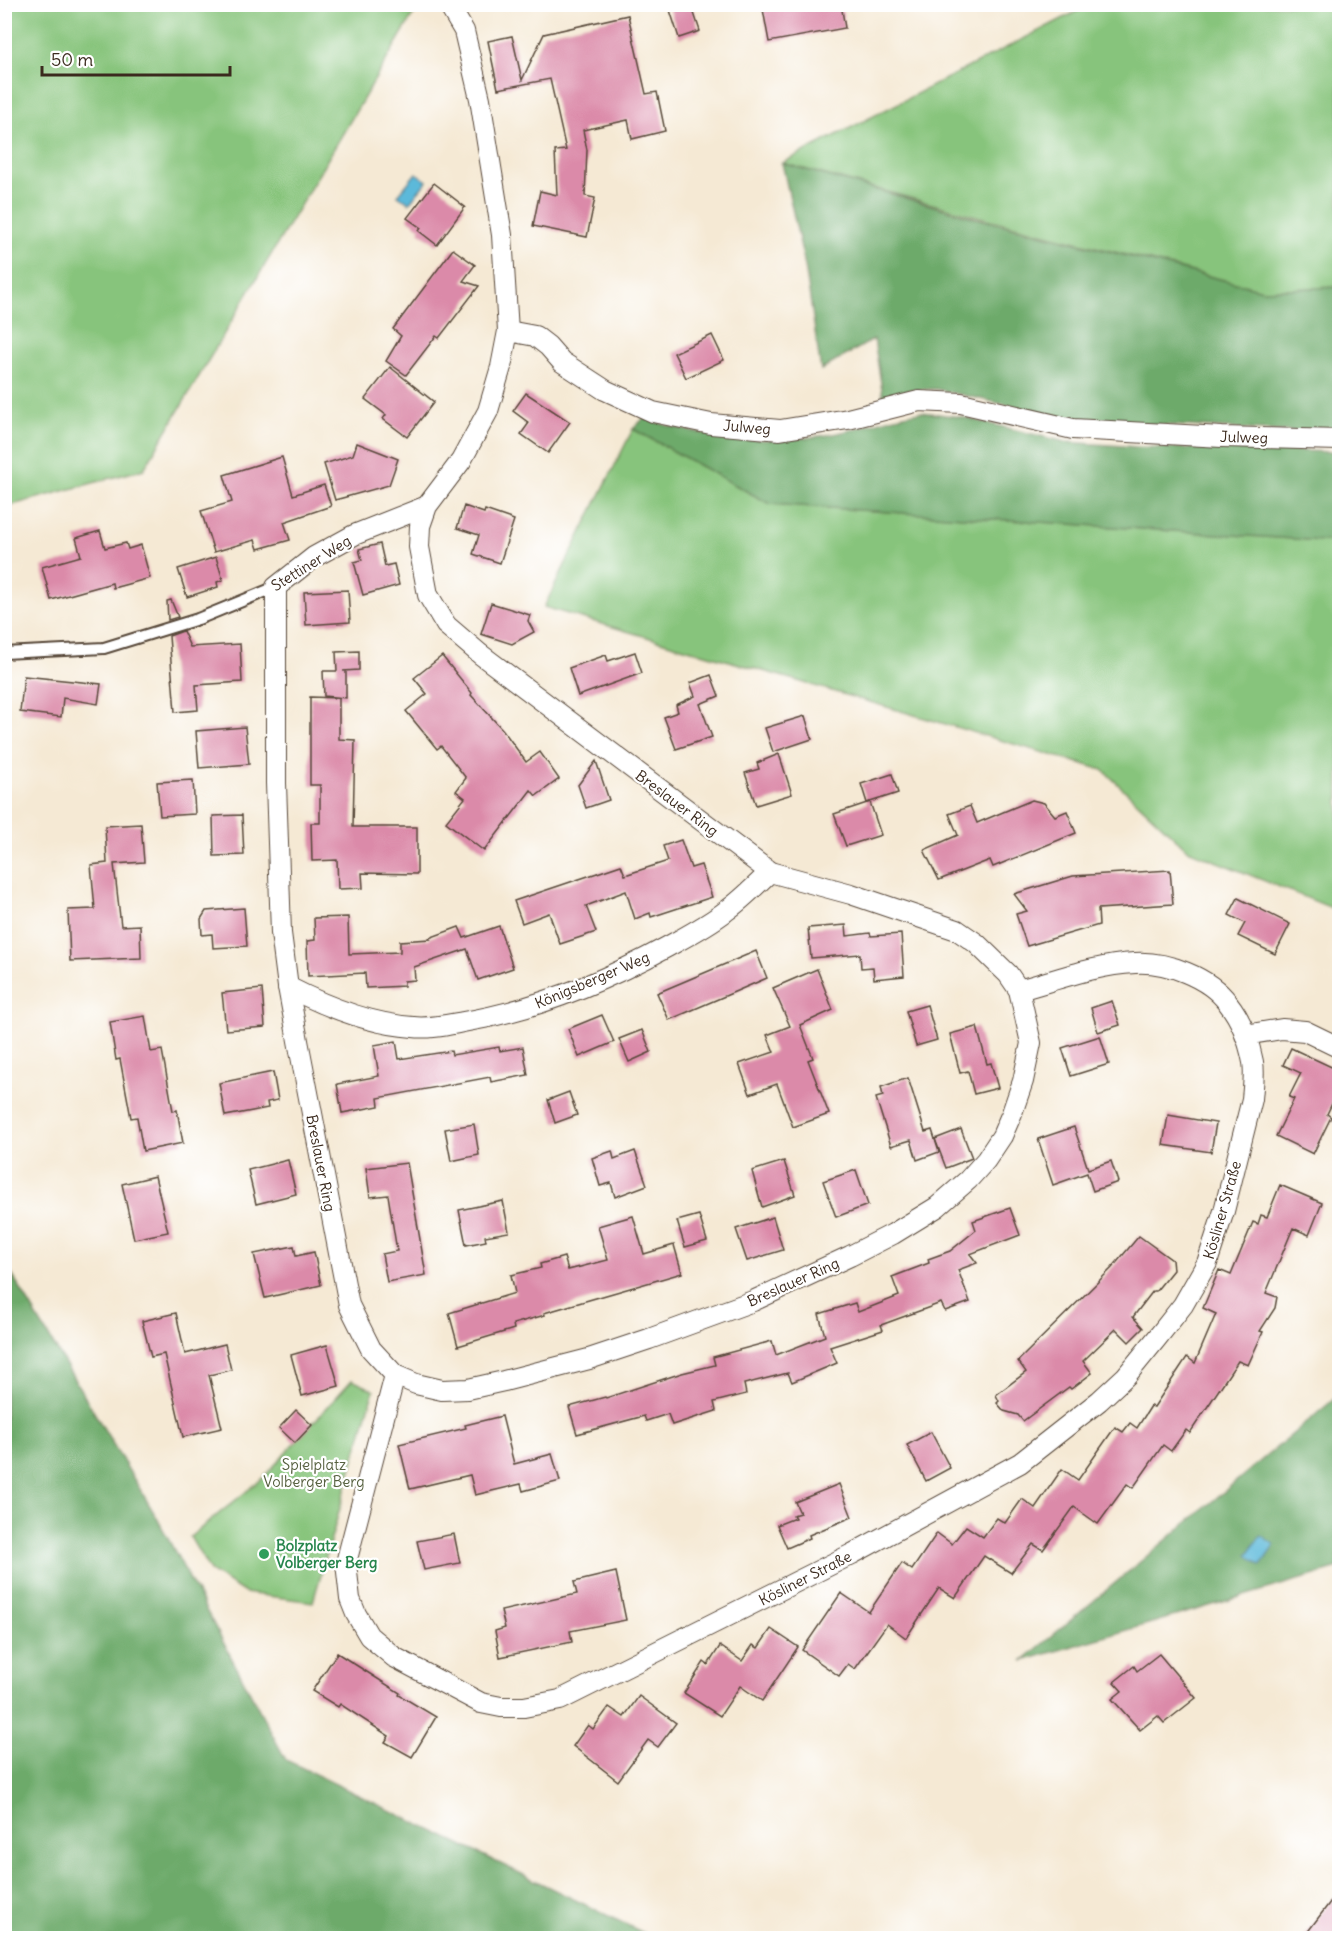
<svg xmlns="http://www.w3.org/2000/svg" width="1344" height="1943" font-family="Delius,sans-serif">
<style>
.green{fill:#87c47b;stroke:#61774c;stroke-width:1.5}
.forest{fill:#6daa6b;stroke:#546a44;stroke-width:1.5}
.water{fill:#5cb9da;stroke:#4c727c;stroke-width:1.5}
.building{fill:#db8aa9}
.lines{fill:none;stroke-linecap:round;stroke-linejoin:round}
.lane-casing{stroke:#574739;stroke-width:14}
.street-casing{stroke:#574739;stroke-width:22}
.lane{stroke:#fff;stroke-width:10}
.street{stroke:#fff;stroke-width:20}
.leisure-dot{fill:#2e9e5b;stroke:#fff;stroke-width:2}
.labels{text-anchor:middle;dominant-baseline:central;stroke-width:4.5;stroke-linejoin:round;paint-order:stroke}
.street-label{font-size:15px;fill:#3b2a1e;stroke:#fff}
.park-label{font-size:15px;fill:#56603f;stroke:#fff}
.leisure-label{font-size:15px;font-weight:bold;fill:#27864d;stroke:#fff;text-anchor:start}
</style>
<rect width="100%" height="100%" fill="#fff"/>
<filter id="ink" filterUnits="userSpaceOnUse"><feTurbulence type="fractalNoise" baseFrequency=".0167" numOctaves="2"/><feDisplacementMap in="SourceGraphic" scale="12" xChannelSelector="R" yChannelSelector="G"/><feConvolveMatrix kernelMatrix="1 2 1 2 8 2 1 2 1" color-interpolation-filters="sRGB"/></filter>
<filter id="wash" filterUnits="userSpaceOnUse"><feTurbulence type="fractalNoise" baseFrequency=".008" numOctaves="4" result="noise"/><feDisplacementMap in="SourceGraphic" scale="24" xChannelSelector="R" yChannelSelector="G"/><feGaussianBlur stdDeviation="1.35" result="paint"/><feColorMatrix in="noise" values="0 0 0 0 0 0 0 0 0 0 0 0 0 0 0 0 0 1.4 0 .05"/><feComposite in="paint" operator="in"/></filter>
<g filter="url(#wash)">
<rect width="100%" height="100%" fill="#f5e9d4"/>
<g class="green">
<path d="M 5,4 L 419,5 L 144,469 L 5,507 Z"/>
<path d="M 1089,5 L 1339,5 L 1339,287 L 1263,290 L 991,220 L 782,163 Z"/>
<path d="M 633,429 L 770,504 L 1339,542 L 1339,911 L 1188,850 L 1103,770 L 544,607 Z"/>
<path d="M 352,1380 L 374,1390 L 313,1602 L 245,1593 L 210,1571 L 190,1537 L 263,1478 Z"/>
</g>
<g class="forest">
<path d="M 782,163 L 976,218 L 1263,290 L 1339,287 L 1339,431 L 1281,431 L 1074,420 L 936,389 L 908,390 L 883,396 L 874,339 L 821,370 L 805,266 Z"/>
<path d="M 922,412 L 961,417 L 1066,442 L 1138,447 L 1339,452 L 1339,542 L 770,504 L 633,429 L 644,418 C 706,440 774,446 838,433 C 868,427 891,415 922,412 Z"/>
<path d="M 5,1263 L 156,1516 L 286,1760 L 654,1938 L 5,1938 Z"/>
<path d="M 1339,1395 L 1339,1568 L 1022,1661 Z"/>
</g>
<g class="water">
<path d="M 416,173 L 427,181 L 409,203 L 398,195 Z"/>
<path d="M 1261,1535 L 1275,1545 L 1261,1565 L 1247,1555 Z"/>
</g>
<g id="blocks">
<g class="building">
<path d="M 668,4 L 691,4 L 700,31 L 679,38 Z"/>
<path d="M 762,4 L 841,4 L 845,28 L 769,42 Z"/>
<path d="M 628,15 L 646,94 L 657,92 L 665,131 L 632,139 L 628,120 L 583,130 L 587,150 L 585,196 L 595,198 L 587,237 L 533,226 L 540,191 L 557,195 L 555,151 L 566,150 L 550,79 L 498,89 L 488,41 L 512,36 L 522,80 L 544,34 Z"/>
<path d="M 434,183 L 465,207 L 437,245 L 419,231 L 421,228 L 407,218 Z"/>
<path d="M 453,249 L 475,265 L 463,281 L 479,286 L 439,338 L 436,336 L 406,375 L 386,361 L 401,336 L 393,329 Z"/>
<path d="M 712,335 L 724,360 L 686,378 L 674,353 Z"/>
<path d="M 390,367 L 434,402 L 407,437 L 383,419 L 386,415 L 365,399 Z"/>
<path d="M 526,393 L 570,422 L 548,453 L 521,434 L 529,423 L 513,411 Z"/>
<path d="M 357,443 L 398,459 L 389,485 L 335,500 L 324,464 L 353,455 Z"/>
<path d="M 282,457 L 293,495 L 324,485 L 331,506 L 284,522 L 290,540 L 258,549 L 255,540 L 214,552 L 201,511 L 232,502 L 224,475 Z"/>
<path d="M 464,506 L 484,513 L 485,510 L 514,520 L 500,563 L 473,554 L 479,535 L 457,528 Z"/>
<path d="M 100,531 L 105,548 L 126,543 L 128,549 L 141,545 L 150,578 L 113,588 L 112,583 L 51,600 L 42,567 L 81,556 L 76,538 Z"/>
<path d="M 380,544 L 385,566 L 394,564 L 399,585 L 363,595 L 354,562 L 362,560 L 359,549 Z"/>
<path d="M 216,557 L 223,580 L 217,582 L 218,587 L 187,597 L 178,569 Z"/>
<path d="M 348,590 L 350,622 L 306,625 L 304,592 Z"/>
<path d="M 171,600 L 178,617 L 168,620 L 167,601 Z"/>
<path d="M 491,603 L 530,615 L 528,621 L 534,632 L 512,644 L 481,634 Z"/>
<path d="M 183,631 L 190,647 L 240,644 L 242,682 L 196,685 L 198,710 L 175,712 L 169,636 Z"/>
<path d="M 359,651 L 359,670 L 343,671 L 346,671 L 346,698 L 324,696 L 323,671 L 337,671 L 336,652 Z"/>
<path d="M 635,652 L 642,673 L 578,696 L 569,668 L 606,655 L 608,661 Z"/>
<path d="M 442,656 L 472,693 L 471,695 L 503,730 L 526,762 L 540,752 L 559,779 L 536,796 L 531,790 L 484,851 L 446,822 L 465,798 L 456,791 L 466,778 L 441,746 L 437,749 L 406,711 L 427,694 L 414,678 Z"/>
<path d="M 711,675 L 719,696 L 700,704 L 712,737 L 676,749 L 664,717 L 678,712 L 676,705 L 695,696 L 690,683 Z"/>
<path d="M 24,676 L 101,684 L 98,704 L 63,698 L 61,717 L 20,712 Z"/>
<path d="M 310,697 L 339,698 L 339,739 L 355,740 L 353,827 L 417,827 L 417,874 L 362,873 L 363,888 L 338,889 L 337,860 L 312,861 L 311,823 L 320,823 L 320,785 L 310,785 Z"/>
<path d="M 805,716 L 812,739 L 773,752 L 765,728 Z"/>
<path d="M 245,727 L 249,764 L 199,768 L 196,731 Z"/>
<path d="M 779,754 L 792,794 L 756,805 L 745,773 L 759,769 L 757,763 Z"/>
<path d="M 596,761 L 609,800 L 586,808 L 578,785 Z"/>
<path d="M 892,774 L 898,793 L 867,803 L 861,784 Z"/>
<path d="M 193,780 L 195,814 L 160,816 L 157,782 Z"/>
<path d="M 1032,800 L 1044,803 L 1055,816 L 1067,811 L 1076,833 L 993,867 L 990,860 L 939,880 L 924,850 L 958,835 L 949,814 L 970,806 L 977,823 Z"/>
<path d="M 870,802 L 881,835 L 846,846 L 834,814 Z"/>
<path d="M 242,815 L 244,855 L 214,856 L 213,816 Z"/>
<path d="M 141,824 L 144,862 L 114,864 L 121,926 L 140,925 L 141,958 L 70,961 L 68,910 L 95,909 L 91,865 L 107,863 L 105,826 Z"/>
<path d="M 681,840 L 691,868 L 701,865 L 712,897 L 651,917 L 650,913 L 635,919 L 626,891 L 586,906 L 596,932 L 560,944 L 549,913 L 522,923 L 514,901 L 621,865 L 625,875 L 668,861 L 663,846 Z"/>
<path d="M 1170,870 L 1173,904 L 1098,909 L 1099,925 L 1027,946 L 1016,914 L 1027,911 L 1014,894 L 1073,876 Z"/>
<path d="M 1238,898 L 1290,924 L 1275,954 L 1238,936 L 1245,923 L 1229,915 Z"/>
<path d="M 244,908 L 247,946 L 213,948 L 212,934 L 202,935 L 201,919 L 206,911 Z"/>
<path d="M 348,917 L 349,954 L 400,952 L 400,941 L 430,939 L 429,938 L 459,927 L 464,938 L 499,926 L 513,968 L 478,980 L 467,949 L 414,967 L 415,980 L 404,981 L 404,986 L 366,988 L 365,973 L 308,976 L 307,941 L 315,940 L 314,918 Z"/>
<path d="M 846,925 L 847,936 L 870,933 L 871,936 L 901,934 L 904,976 L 874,979 L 873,967 L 861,968 L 860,954 L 811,958 L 808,928 Z"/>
<path d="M 756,951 L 767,978 L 669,1020 L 657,993 Z"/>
<path d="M 817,969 L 833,1010 L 800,1025 L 813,1058 L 808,1060 L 829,1114 L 793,1127 L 777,1084 L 750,1094 L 739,1064 L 774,1052 L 767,1035 L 790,1026 L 773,988 Z"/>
<path d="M 262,989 L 265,1027 L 226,1030 L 222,993 Z"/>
<path d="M 1112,1001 L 1120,1025 L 1098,1032 L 1091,1008 Z"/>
<path d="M 927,1005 L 937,1040 L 916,1046 L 906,1011 Z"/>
<path d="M 602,1015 L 614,1042 L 579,1057 L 568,1029 Z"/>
<path d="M 145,1016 L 151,1052 L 162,1050 L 173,1111 L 177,1110 L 183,1143 L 143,1151 L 137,1117 L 131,1118 L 120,1059 L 116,1060 L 110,1022 Z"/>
<path d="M 977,1027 L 987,1064 L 991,1063 L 998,1088 L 974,1094 L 968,1071 L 960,1073 L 950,1034 Z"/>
<path d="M 642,1030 L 651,1052 L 629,1062 L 619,1039 Z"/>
<path d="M 1100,1036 L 1109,1064 L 1071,1076 L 1062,1048 Z"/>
<path d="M 396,1041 L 399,1059 L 451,1051 L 452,1055 L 499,1047 L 500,1051 L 523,1047 L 528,1075 L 491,1082 L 490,1077 L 378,1098 L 379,1106 L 342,1113 L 337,1084 L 379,1076 L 374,1045 Z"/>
<path d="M 1291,1048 L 1340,1071 L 1340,1087 L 1327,1114 L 1331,1117 L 1313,1154 L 1276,1136 L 1294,1099 L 1289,1097 L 1301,1073 L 1283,1065 Z"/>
<path d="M 273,1072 L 278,1100 L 267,1102 L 268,1108 L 225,1116 L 219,1083 Z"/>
<path d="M 908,1078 L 925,1132 L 932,1130 L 939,1152 L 917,1160 L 911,1140 L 891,1146 L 876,1098 L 883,1096 L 881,1087 Z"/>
<path d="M 569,1092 L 577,1115 L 555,1123 L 548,1100 Z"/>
<path d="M 1168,1115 L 1216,1123 L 1211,1152 L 1163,1145 Z"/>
<path d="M 474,1124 L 479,1155 L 451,1161 L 445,1129 Z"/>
<path d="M 1074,1127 L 1088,1169 L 1111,1161 L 1118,1182 L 1093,1191 L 1087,1173 L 1053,1185 L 1038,1139 Z"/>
<path d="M 961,1129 L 972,1158 L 946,1168 L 935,1139 Z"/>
<path d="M 612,1151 L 614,1159 L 635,1151 L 647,1185 L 615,1197 L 611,1183 L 600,1186 L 592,1158 Z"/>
<path d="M 288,1160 L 296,1194 L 256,1204 L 248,1170 Z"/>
<path d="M 784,1161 L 795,1195 L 762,1207 L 752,1171 Z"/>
<path d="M 407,1163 L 426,1275 L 387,1282 L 382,1254 L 397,1251 L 388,1195 L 370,1197 L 366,1168 Z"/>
<path d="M 856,1170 L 868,1205 L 836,1217 L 823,1181 Z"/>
<path d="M 155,1176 L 168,1232 L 134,1239 L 122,1184 Z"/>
<path d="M 1280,1185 L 1322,1203 L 1309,1235 L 1293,1228 L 1266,1293 L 1277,1297 L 1275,1308 L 1260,1331 L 1263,1332 L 1248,1365 L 1238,1361 L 1190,1433 L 1186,1430 L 1171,1451 L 1163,1445 L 1133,1488 L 1127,1484 L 1098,1524 L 1074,1507 L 1043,1550 L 1033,1544 L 1011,1573 L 984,1556 L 955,1598 L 939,1588 L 906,1638 L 887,1624 L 855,1669 L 848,1664 L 839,1676 L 802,1650 L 841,1593 L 869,1612 L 902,1563 L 912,1570 L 937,1533 L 952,1544 L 966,1526 L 983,1537 L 997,1518 L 1005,1523 L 1022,1499 L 1035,1508 L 1062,1469 L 1078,1480 L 1115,1427 L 1123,1432 L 1130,1423 L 1137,1428 L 1151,1406 L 1154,1407 L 1187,1357 L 1195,1363 L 1216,1314 L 1203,1308 L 1219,1270 L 1231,1275 L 1253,1222 L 1258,1224 L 1261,1215 L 1267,1217 Z"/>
<path d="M 503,1201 L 509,1232 L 485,1236 L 486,1241 L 466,1245 L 459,1210 Z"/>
<path d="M 1010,1208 L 1020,1235 L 970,1254 L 977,1263 L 958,1270 L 970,1302 L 945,1311 L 941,1303 L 881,1325 L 883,1330 L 830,1347 L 837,1363 L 792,1382 L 788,1373 L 744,1384 L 746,1394 L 714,1402 L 716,1411 L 672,1425 L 668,1414 L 646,1421 L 644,1416 L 577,1434 L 569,1407 L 605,1397 L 606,1398 L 682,1373 L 715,1365 L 713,1357 L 772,1341 L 776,1355 L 825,1336 L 819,1314 L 855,1303 L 858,1312 L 899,1296 L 892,1277 L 929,1263 L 928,1259 L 950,1251 L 976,1230 L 973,1221 Z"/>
<path d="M 699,1215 L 707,1241 L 685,1247 L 677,1221 Z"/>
<path d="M 633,1216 L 644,1254 L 674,1245 L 682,1273 L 544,1313 L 545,1315 L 513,1324 L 514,1329 L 458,1346 L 449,1313 L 515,1293 L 511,1275 L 541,1268 L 540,1264 L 564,1257 L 568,1270 L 608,1260 L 598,1226 Z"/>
<path d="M 773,1217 L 783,1250 L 747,1261 L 736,1229 Z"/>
<path d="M 1139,1236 L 1172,1260 L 1173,1270 L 1156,1291 L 1153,1291 L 1133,1317 L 1143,1328 L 1129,1342 L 1116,1329 L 1083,1361 L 1092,1373 L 1071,1389 L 1069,1387 L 1023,1421 L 1018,1415 L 1004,1411 L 997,1403 L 999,1401 L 996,1395 L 1026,1372 L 1018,1361 L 1112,1268 Z"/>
<path d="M 294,1246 L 296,1256 L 314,1252 L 321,1285 L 265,1298 L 254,1254 Z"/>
<path d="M 176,1313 L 185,1354 L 225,1344 L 231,1370 L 209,1375 L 222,1428 L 183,1437 L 164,1354 L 151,1357 L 142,1321 Z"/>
<path d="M 327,1345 L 339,1386 L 302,1396 L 291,1355 Z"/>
<path d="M 296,1410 L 312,1425 L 295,1443 L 279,1428 Z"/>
<path d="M 502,1416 L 514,1464 L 552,1454 L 560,1481 L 523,1491 L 521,1484 L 475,1495 L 470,1475 L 410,1489 L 399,1444 L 466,1428 L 465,1425 Z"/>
<path d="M 931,1432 L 950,1468 L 926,1481 L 907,1445 Z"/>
<path d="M 839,1484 L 852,1517 L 809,1535 L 810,1538 L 787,1548 L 777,1525 L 795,1518 L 793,1515 L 800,1513 L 795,1502 Z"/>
<path d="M 454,1534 L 460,1563 L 424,1570 L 417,1541 Z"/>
<path d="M 616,1572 L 626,1620 L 570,1631 L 572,1642 L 500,1657 L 495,1631 L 505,1628 L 501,1611 L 577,1594 L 574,1582 Z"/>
<path d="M 771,1629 L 798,1647 L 762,1701 L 740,1686 L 720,1716 L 684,1693 L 704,1662 L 708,1665 L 720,1646 L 742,1661 L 753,1645 L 758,1648 Z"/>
<path d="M 337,1653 L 400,1693 L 399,1695 L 436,1717 L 412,1757 L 385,1742 L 389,1736 L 340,1704 L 338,1707 L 312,1691 Z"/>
<path d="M 1159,1654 L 1196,1698 L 1164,1723 L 1158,1716 L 1140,1730 L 1112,1699 L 1122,1691 L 1114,1682 L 1134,1666 L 1137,1671 Z"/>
<path d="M 639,1696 L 676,1723 L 658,1747 L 648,1740 L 618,1781 L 573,1746 L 588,1725 L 593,1729 L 609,1707 L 624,1717 Z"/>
<path d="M 1340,1889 L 1340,1938 L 1303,1938 Z"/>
</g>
</g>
</g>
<g filter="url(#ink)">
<use href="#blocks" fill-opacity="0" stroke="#574739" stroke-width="1.5"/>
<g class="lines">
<g class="lane-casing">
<path id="lane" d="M 4,653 L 104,648 L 198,619 L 276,587"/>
</g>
<g class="street-casing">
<g id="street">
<path d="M 508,331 L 535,336 L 548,346 L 562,362 L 605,390 L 653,412 L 711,424 L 780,430 L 848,419 L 919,401 L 961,403 L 1073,429 L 1222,437 L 1340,440"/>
<path d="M 427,506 L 420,526 L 419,547 L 428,595 L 446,625 L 480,654 L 770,872 L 851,894 L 957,930 L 976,943 L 1008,974 L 1019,990 L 1031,1043 L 1023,1081 L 1012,1113 L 1002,1136 L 986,1160 L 968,1180 L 937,1207 L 893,1234 L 850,1256 L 753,1301 L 649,1339 L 589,1359 L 504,1381 L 468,1389 L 442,1390 L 416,1384 L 395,1375 L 371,1349 L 349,1305 L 299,1046 L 288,987 L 281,933 L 276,783 L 276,587 L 314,557 L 354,535 L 427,506 L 461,461 L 488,411 L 501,367 L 508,331 L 502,235 L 480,99 L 464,31 L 448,4"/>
<path d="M 288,987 C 327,1007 369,1024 413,1027 C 430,1029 447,1025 463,1022 C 535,1010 603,982 667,947 C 687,936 708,925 726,911 C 742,900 756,885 770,872"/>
<path d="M 1245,1035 L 1282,1029 L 1305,1031 L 1340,1048"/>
<path d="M 395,1375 L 346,1563 L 350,1599 L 356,1614 L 369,1636 L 394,1657 L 481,1703 L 501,1707 L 524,1707 L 560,1700 L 852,1554 L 1020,1463 L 1099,1401 L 1126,1376 L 1157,1338 L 1183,1305 L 1207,1263 L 1224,1211 L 1252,1099 C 1253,1087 1255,1074 1253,1062 C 1249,1042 1241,1019 1228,1003 C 1209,977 1166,961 1135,963 C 1095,965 1056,980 1019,990"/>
</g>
</g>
<use href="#lane" class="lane"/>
<use href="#street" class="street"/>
</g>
</g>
<circle class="leisure-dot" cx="264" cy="1554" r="6"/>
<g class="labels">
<g class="street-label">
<text transform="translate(747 427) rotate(5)">Julweg</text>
<text transform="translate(1244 437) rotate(2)">Julweg</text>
<text transform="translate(311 563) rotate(-32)">Stettiner Weg</text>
<text transform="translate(677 803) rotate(37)">Breslauer Ring</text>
<text transform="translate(592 980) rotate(-23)">Königsberger Weg</text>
<text transform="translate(321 1163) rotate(79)">Breslauer Ring</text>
<text transform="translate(1222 1210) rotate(-74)">Kösliner Straße</text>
<text transform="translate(793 1282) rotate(-24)">Breslauer Ring</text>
<text transform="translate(805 1578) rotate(-27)">Kösliner Straße</text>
</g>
<g class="park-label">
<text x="314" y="1464">Spielplatz<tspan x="314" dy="17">Volberger Berg</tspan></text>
</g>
<g class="leisure-label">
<text x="276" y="1545">Bolzplatz<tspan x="276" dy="17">Volberger Berg</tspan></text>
</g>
</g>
<rect width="1344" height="1943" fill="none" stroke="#fff" stroke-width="24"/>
<path d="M42 66v9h188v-9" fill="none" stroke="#3b2a1e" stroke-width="3"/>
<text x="51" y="66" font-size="18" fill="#3b2a1e" stroke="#ffffff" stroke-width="4.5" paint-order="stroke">50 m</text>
</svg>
